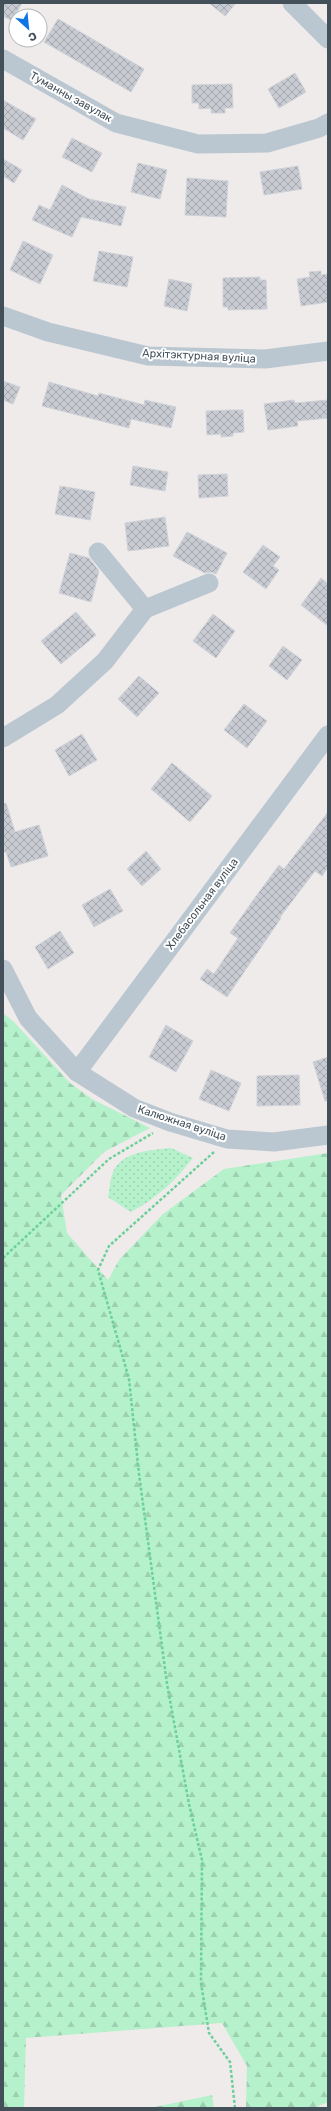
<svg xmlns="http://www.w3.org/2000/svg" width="331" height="2111" font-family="Rubik,sans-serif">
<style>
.grass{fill:url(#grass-dots)}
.forest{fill:url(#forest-firs)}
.building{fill:url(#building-cross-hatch);stroke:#cfd2d8}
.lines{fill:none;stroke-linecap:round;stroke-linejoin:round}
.path{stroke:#6cd09a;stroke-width:2.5;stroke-dasharray:3 2;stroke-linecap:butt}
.minor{stroke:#bbc7d0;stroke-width:19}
.labels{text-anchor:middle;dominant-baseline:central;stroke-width:4;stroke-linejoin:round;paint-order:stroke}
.street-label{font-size:11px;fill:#43505a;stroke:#fff}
</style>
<defs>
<pattern id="grass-dots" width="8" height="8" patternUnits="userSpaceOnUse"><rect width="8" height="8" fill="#b5f1ca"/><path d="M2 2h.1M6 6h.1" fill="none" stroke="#9dd0b0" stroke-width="1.8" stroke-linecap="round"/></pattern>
<pattern id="forest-firs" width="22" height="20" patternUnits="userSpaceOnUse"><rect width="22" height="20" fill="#b5f1ca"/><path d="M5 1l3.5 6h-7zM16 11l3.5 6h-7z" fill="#9dd0b0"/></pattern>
<pattern id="building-cross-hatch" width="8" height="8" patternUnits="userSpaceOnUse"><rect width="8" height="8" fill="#c8cbd1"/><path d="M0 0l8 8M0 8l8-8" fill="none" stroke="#a4a7ad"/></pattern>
</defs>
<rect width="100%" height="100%" fill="#efebeb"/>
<path class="grass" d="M 171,1148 L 193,1158 C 175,1181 157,1198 131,1212 L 108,1197 C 110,1189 110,1179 113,1172 C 122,1151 152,1150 171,1148 Z"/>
<g class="forest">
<path d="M 3,1013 L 14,1022 L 70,1083 L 92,1099 L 150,1128 L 104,1152 L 61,1195 L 67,1233 L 108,1280 L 119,1260 L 163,1214 L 224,1169 L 328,1153 L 328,2102 L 314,2108 L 246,2108 L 247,2066 L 222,2023 L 26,2038 L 24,2108 L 3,2108 Z"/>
<path d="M 212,2095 L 214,2108 L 150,2108 Z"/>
</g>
<g class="building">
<path d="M 3,3 L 22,3 L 12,21 L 3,16 Z"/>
<path d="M 209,3 L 236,3 L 225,16 Z"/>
<path d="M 58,19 L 144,69 L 131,92 L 44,42 Z"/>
<path d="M 295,73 L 306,92 L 279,108 L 268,89 Z"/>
<path d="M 232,84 L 233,108 L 225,108 L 225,113 L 211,113 L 211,108 L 199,109 L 199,103 L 192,103 L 192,85 Z"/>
<path d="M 3,100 L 36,119 L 23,140 L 3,128 Z"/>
<path d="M 72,138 L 102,153 L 92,172 L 62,157 Z"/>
<path d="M 3,159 L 22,170 L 14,183 L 3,176 Z"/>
<path d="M 138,163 L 167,170 L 160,199 L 131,192 Z"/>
<path d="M 298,166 L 302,189 L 264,195 L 260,172 Z"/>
<path d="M 187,178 L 228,181 L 226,217 L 185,215 Z"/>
<path d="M 62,185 L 89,199 L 126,207 L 121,226 L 81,217 L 72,237 L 32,220 L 39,205 L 50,210 Z"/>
<path d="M 23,241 L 53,255 L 40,284 L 10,270 Z"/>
<path d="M 99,251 L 133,257 L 127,287 L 93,281 Z"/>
<path d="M 321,271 L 321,275 L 328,274 L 328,302 L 301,306 L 297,279 L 310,277 L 309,272 Z"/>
<path d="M 260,277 L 260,280 L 266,280 L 267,309 L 228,310 L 228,307 L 223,307 L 223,278 Z"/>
<path d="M 169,279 L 192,284 L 187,311 L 164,306 Z"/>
<path d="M 3,381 L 20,387 L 13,404 L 3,400 Z"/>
<path d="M 49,382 L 98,396 L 99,393 L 144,405 L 145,400 L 176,407 L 171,428 L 131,419 L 129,428 L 42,406 Z"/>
<path d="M 294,400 L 295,403 L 328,400 L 328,418 L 297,421 L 298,426 L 268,430 L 264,404 Z"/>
<path d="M 230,410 L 243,410 L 244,432 L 233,433 L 233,436 L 221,437 L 221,434 L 207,435 L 206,411 Z"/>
<path d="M 133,466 L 168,472 L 165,491 L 130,485 Z"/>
<path d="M 227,474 L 228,496 L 199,498 L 198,475 Z"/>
<path d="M 60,486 L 95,492 L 90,520 L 55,514 Z"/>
<path d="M 165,517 L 169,546 L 128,551 L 125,523 Z"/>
<path d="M 187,532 L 227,553 L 216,574 L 211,572 L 205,573 L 173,556 Z"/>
<path d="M 263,545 L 280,557 L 273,566 L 279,570 L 266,589 L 243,572 Z"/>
<path d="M 70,553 L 89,558 L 99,571 L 91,602 L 59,593 Z"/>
<path d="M 321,578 L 328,584 L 328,626 L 301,605 Z"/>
<path d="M 76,612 L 96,635 L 61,664 L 41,641 Z"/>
<path d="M 213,614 L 235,631 L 216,658 L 193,641 Z"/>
<path d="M 283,646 L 302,660 L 287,680 L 269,666 Z"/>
<path d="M 139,676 L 159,693 L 137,717 L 118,699 Z"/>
<path d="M 244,704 L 267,721 L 247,748 L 224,730 Z"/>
<path d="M 82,734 L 97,760 L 69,776 L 55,750 Z"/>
<path d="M 172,763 L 212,796 L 190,822 L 151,789 Z"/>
<path d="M 6,803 L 15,832 L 39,825 L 48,856 L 11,867 L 6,852 L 3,852 L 3,804 Z"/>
<path d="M 328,812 L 328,867 L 322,876 L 315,871 L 280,917 L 281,918 L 227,997 L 200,979 L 207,969 L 214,974 L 238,938 L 230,933 L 254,899 L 279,865 L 284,869 Z"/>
<path d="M 146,851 L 161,869 L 142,886 L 127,869 Z"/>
<path d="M 110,889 L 123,911 L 94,927 L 82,905 Z"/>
<path d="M 60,931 L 74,953 L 48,969 L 35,947 Z"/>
<path d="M 166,1025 L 193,1041 L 176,1072 L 149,1057 Z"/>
<path d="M 328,1057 L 328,1101 L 325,1101 L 313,1062 Z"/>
<path d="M 211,1070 L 241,1083 L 229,1111 L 199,1099 Z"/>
<path d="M 299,1075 L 300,1105 L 257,1106 L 257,1076 Z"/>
</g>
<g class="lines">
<g class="path">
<path d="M 214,1152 L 109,1246 L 98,1270 L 129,1379 L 139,1474 L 167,1684 L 189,1804 L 202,1860 L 201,1983 L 209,2033 L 230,2062 L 235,2108"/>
<path d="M 3,1258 L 109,1159 L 153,1133"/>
</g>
<g class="minor">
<path d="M 292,3 L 328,39"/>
<path d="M 3,59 L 116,123 L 198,144 L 267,143 L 319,128 L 328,123"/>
<path d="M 3,316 L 48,332 L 148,356 L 265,359 L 328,351"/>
<path d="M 98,552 L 145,609 L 209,583"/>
<path d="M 3,738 L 57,705 L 105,661 L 145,609"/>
<path d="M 3,969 L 28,1018 L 77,1072 L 134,1108 L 170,1122 L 227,1139 L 274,1142 L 328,1135"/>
<path d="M 77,1072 L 328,735"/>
</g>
</g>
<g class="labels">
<g class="street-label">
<text transform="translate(71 97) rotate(29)">Туманны завулак</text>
<text transform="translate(199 356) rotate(3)">Архітэктурная вуліца</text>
<text transform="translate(202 904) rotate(-53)">Хлебасольная вуліца</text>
<text transform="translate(182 1123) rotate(18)">Калюжная вуліца</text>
</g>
</g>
<rect width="331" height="2111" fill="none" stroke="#43505a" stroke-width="8"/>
<g transform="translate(28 28) rotate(153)"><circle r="19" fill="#ffffff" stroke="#b4b9bd"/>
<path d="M0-3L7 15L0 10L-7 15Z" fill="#0d76e7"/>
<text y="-6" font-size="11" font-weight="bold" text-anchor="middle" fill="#43505a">С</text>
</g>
</svg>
